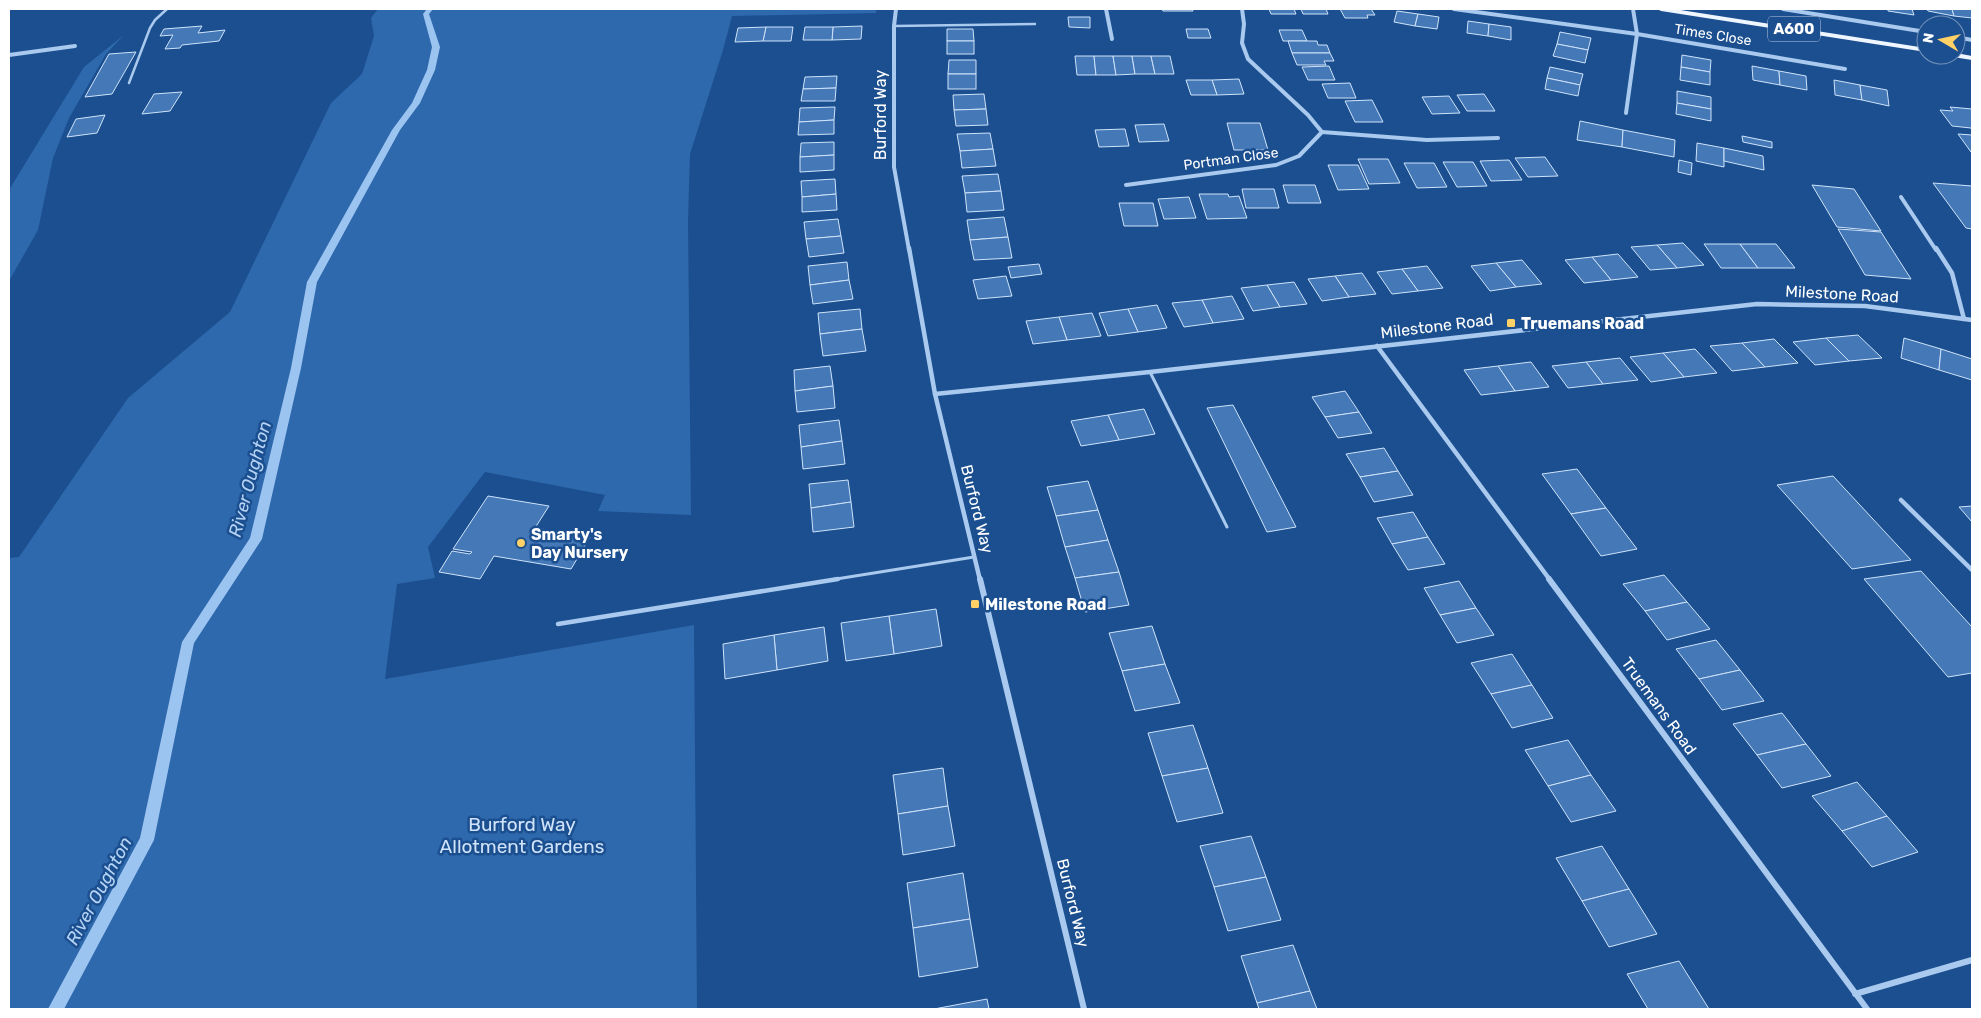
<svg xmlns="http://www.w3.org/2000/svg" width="1981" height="1018" font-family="Rubik,sans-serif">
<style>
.green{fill:#2e69ad}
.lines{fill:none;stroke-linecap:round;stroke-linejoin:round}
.stream{fill:#9cc4f0;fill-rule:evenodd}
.building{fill:#4478b7;stroke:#cfe3fa}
.lane-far2{stroke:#a9c9ee;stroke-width:2.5}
.lane-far1{stroke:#a9c9ee;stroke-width:3}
.lane{stroke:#a9c9ee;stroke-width:4.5}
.street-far2{stroke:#a9c9ee;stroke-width:4}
.street-far1{stroke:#a9c9ee;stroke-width:4.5}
.street{stroke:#a9c9ee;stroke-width:6}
.primary{fill:#f0f6ff;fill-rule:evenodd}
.poi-dot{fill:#ffd166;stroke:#1b4f8f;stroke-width:2}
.labels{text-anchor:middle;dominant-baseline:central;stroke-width:5;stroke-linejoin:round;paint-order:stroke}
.far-street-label{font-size:14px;fill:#fff;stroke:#1b4f8f}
.shield{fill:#1b4f8f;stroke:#bbcadd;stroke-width:1}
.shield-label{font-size:15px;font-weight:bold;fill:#fff}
.street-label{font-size:16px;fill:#fff;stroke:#1b4f8f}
.poi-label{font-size:16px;font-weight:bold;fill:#fff;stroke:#1b4f8f;text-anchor:start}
.water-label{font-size:18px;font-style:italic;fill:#b5d3f5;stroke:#1b4f8f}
.near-park-label{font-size:19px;fill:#cfe3fa;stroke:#1b4f8f}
</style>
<rect width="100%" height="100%" fill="#1b4f8f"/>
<g class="green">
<path d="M 378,9 L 876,9 L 876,13 L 732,16 L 723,50 L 690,154 L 688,220 L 691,515 L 598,511 L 605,495 L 485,472 L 428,547 L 435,578 L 397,584 L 385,679 L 694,625 L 697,1009 L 9,1009 L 9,558 L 19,557 L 128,398 L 230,312 L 331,103 L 362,74 L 374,36 L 371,18 Z"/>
<path d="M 124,35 L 106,54 L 69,118 L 53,158 L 38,230 L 9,281 L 9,190 L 84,67 Z"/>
</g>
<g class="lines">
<path class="stream" d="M 427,9 L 433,9 L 429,14 L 440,47 L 435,70 L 420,103 L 400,130 L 317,282 L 301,368 L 262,539 L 194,643 L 154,840 L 64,1009 L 48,1009 L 140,838 L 182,642 L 250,538 L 291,368 L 307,282 L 392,130 L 412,103 L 427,70 L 432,47 L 423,14 Z"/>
</g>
<g class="building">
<path d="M 1162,9 L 1192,9 L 1193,11 L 1163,11 Z"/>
<path d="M 1269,9 L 1294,9 L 1296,14 L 1271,14 Z"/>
<path d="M 1301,9 L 1326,9 L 1328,14 L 1303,14 Z"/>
<path d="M 1340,9 L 1371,9 L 1375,15 L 1367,15 L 1368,18 L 1345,18 Z"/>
<path d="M 1888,9 L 1912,9 L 1914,15 L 1888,11 Z"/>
<path d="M 1927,9 L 1952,9 L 1954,16 L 1928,11 Z"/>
<path d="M 1952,9 L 1972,9 L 1972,18 L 1954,16 Z"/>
<path d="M 1397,11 L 1418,14 L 1415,26 L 1394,22 Z"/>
<path d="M 1418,14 L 1439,17 L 1437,29 L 1415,26 Z"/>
<path d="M 1068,17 L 1090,17 L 1090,28 L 1069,27 Z"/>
<path d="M 1468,21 L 1489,24 L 1488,36 L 1467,33 Z"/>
<path d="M 1489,24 L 1511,27 L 1511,40 L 1488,36 Z"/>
<path d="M 202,26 L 198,33 L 225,30 L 219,41 L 182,45 L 180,48 L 165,49 L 173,35 L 160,36 L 164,29 Z"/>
<path d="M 862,26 L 861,39 L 832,40 L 833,27 Z"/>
<path d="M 766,27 L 793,27 L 791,41 L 763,41 Z"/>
<path d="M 766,27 L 763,41 L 735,42 L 738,28 Z"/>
<path d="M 805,27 L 833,27 L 832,40 L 803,40 Z"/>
<path d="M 947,29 L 973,29 L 974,41 L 947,41 Z"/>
<path d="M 1186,29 L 1208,29 L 1211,38 L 1188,38 Z"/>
<path d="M 1279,30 L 1302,30 L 1307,41 L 1283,41 Z"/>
<path d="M 1560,32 L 1591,38 L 1588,50 L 1557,44 Z"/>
<rect x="947" y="41" width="27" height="13"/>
<path d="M 1288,41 L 1317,41 L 1318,45 L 1327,45 L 1330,53 L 1292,53 Z"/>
<path d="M 1557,44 L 1588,50 L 1585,63 L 1553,56 Z"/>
<path d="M 136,52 L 112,94 L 85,97 L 109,54 Z"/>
<path d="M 1292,53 L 1330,53 L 1334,61 L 1324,61 L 1326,65 L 1297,65 Z"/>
<path d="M 1682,55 L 1711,60 L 1710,72 L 1681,67 Z"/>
<path d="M 1075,56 L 1094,56 L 1096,75 L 1077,75 Z"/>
<path d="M 1094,56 L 1113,56 L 1116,75 L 1096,75 Z"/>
<path d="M 1113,56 L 1132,56 L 1135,74 L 1116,75 Z"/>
<path d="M 1132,56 L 1151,56 L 1155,74 L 1135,74 Z"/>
<path d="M 1151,56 L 1170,56 L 1174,74 L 1155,74 Z"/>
<path d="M 949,60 L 976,60 L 976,74 L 948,74 Z"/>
<path d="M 1329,66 L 1335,80 L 1308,80 L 1302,67 Z"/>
<path d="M 1752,66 L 1779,71 L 1780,85 L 1753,80 Z"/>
<path d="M 1550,67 L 1583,74 L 1580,85 L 1547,78 Z"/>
<path d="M 1681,67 L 1710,72 L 1710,85 L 1680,80 Z"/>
<path d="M 1779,71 L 1806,76 L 1807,90 L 1780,85 Z"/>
<rect x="948" y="74" width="28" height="15"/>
<path d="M 837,76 L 836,88 L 803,89 L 805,77 Z"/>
<path d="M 1547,78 L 1580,85 L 1578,96 L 1545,89 Z"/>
<path d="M 1239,79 L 1244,94 L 1217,95 L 1212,80 Z"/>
<path d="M 1186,80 L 1212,80 L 1217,95 L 1191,95 Z"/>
<path d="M 1834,80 L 1860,85 L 1862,100 L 1835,95 Z"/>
<path d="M 1350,83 L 1356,98 L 1328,98 L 1322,84 Z"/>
<path d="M 1860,85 L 1887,90 L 1889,106 L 1862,100 Z"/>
<path d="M 836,88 L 835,101 L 801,101 L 803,89 Z"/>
<path d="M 1677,91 L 1711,97 L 1711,109 L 1677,103 Z"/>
<path d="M 182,92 L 170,111 L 142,114 L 154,94 Z"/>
<path d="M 984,94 L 986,109 L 954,110 L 953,95 Z"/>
<path d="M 1484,94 L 1495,111 L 1467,111 L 1457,95 Z"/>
<path d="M 1449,96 L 1460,113 L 1432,114 L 1422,97 Z"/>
<path d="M 1372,100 L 1383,122 L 1355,122 L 1345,101 Z"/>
<path d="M 1677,103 L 1711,109 L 1711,121 L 1676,114 Z"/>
<path d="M 835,107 L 834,120 L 799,122 L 800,108 Z"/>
<path d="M 1950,107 L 1972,109 L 1972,130 L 1971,128 L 1952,126 L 1940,110 L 1953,111 Z"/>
<path d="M 986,109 L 988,125 L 956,126 L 954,110 Z"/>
<path d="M 105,115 L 97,133 L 67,137 L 76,119 Z"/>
<path d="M 834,120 L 834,134 L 798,135 L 799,122 Z"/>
<path d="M 1580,121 L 1623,130 L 1622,147 L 1577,140 Z"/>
<path d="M 1227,123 L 1260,123 L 1268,150 L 1234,150 Z"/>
<path d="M 1164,124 L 1169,141 L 1139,142 L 1135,125 Z"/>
<path d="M 1125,129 L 1129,146 L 1099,147 L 1095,130 Z"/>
<path d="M 1623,130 L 1675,140 L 1674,157 L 1622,147 Z"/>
<path d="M 990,133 L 993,149 L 960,151 L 957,134 Z"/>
<path d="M 1958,134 L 1972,135 L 1972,152 L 1971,152 Z"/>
<path d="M 1742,136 L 1772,142 L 1772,148 L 1743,142 Z"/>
<path d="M 834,142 L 834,155 L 800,157 L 801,143 Z"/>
<path d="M 1697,143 L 1724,148 L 1724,167 L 1696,161 Z"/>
<path d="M 1724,148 L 1763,156 L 1764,170 L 1724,161 Z"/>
<path d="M 993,149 L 996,166 L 962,168 L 960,151 Z"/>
<path d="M 834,155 L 834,170 L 800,172 L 800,157 Z"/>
<path d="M 1545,157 L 1558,176 L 1528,177 L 1515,158 Z"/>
<path d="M 1358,159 L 1388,159 L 1400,183 L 1369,184 Z"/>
<path d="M 1509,160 L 1522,180 L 1491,181 L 1480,161 Z"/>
<path d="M 1679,160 L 1692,163 L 1691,175 L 1678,172 Z"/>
<path d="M 1443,162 L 1473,162 L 1487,186 L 1457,187 Z"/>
<path d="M 1404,163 L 1434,163 L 1447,187 L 1417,188 Z"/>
<path d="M 1328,165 L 1358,165 L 1369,189 L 1338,190 Z"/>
<path d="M 998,174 L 1001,191 L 965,193 L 962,176 Z"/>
<path d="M 835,179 L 836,194 L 802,197 L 801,181 Z"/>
<path d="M 1933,183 L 1972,186 L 1972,229 L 1966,228 Z"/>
<path d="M 1283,185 L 1315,185 L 1321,203 L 1288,203 Z"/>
<path d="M 1812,185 L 1854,189 L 1881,231 L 1837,227 Z"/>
<path d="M 1242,189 L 1274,189 L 1279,208 L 1246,208 Z"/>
<path d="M 1001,191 L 1004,210 L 967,212 L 965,193 Z"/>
<path d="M 836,194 L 837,210 L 802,212 L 802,197 Z"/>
<path d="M 1199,194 L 1228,194 L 1229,197 L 1239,196 L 1247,218 L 1207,219 Z"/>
<path d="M 1189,197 L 1196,218 L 1164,219 L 1158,199 Z"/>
<path d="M 1119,203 L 1153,203 L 1158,226 L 1124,226 Z"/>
<path d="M 1004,217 L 1008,237 L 970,240 L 967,220 Z"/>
<path d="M 838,219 L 841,236 L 806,239 L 804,222 Z"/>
<path d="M 1838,229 L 1881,232 L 1911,279 L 1865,275 Z"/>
<path d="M 841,236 L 844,253 L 809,257 L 806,239 Z"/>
<path d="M 1008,237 L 1012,258 L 974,260 L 970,240 Z"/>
<path d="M 1683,243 L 1704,265 L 1677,268 L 1657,245 Z"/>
<path d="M 1704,244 L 1740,244 L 1758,268 L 1721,268 Z"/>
<path d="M 1740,244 L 1776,244 L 1795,268 L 1758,268 Z"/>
<path d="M 1657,245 L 1677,268 L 1650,270 L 1631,247 Z"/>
<path d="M 1618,254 L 1638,277 L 1611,280 L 1592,257 Z"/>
<path d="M 1592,257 L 1611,280 L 1584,283 L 1565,260 Z"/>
<path d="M 1522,260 L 1542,284 L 1516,287 L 1496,263 Z"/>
<path d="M 847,262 L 849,280 L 810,285 L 808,266 Z"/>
<path d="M 1496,263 L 1516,287 L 1490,291 L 1471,266 Z"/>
<path d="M 1039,264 L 1042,274 L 1011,278 L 1008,267 Z"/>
<path d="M 1427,266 L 1443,288 L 1418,291 L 1402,269 Z"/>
<path d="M 1402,269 L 1418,291 L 1392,294 L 1377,272 Z"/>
<path d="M 1362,273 L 1376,294 L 1349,297 L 1335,276 Z"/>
<path d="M 1006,276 L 1012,296 L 978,299 L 973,280 Z"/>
<path d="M 1335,276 L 1349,297 L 1322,301 L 1308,279 Z"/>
<path d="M 849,280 L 853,299 L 813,304 L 810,285 Z"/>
<path d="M 1294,282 L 1307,304 L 1280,307 L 1267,285 Z"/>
<path d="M 1267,285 L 1280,307 L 1253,311 L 1241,288 Z"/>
<path d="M 1232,296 L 1244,319 L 1213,323 L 1202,300 Z"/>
<path d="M 1202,300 L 1213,323 L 1184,327 L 1172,303 Z"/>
<path d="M 1157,305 L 1167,328 L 1138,332 L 1128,309 Z"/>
<path d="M 860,309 L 862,329 L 820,334 L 818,313 Z"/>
<path d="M 1128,309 L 1138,332 L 1108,336 L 1099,313 Z"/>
<path d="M 1092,313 L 1101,336 L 1067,340 L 1059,317 Z"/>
<path d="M 1059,317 L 1067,340 L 1033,344 L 1026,321 Z"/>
<path d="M 862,329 L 866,351 L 823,356 L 820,334 Z"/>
<path d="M 1858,335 L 1882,358 L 1849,361 L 1826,338 Z"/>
<path d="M 1826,338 L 1849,361 L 1815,365 L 1793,342 Z"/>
<path d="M 1904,338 L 1941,349 L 1939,370 L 1901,358 Z"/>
<path d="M 1774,339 L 1798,363 L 1765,367 L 1742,343 Z"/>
<path d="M 1742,343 L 1765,367 L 1732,371 L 1710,346 Z"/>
<path d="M 1695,349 L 1717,373 L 1684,377 L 1663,353 Z"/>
<path d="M 1941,349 L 1972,359 L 1972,380 L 1939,370 Z"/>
<path d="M 1663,353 L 1684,377 L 1651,382 L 1630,357 Z"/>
<path d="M 1620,358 L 1638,380 L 1603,384 L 1586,362 Z"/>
<path d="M 1531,362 L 1549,387 L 1515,391 L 1498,366 Z"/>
<path d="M 1586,362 L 1603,384 L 1568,388 L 1552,366 Z"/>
<path d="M 830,366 L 833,386 L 795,391 L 794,370 Z"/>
<path d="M 1498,366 L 1515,391 L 1481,395 L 1464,370 Z"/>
<path d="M 833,386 L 835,408 L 797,412 L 795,391 Z"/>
<path d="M 1345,391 L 1359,412 L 1325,417 L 1312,397 Z"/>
<path d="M 1233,405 L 1296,527 L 1267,532 L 1207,408 Z"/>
<path d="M 1144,409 L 1155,434 L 1119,440 L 1108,415 Z"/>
<path d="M 1359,412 L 1372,433 L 1338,438 L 1325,417 Z"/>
<path d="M 1108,415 L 1119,440 L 1081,446 L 1071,421 Z"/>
<path d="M 839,420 L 842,441 L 801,447 L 799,425 Z"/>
<path d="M 842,441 L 845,464 L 803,469 L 801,447 Z"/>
<path d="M 1384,448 L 1398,471 L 1360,477 L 1346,454 Z"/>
<path d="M 1577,469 L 1606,508 L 1571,514 L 1542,474 Z"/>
<path d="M 1398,471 L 1413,495 L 1374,502 L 1360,477 Z"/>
<path d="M 1833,476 L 1911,560 L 1852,569 L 1777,485 Z"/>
<path d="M 848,480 L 851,502 L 811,508 L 809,484 Z"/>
<path d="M 1088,481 L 1098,510 L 1056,516 L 1047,487 Z"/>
<path d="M 488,496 L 549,506 L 535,528 L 590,537 L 571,569 L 494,556 L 480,579 L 439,572 L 452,551 L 470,554 L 472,552 L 453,549 Z"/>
<path d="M 851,502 L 854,527 L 813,532 L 811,508 Z"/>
<path d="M 1972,506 L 1972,522 L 1959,507 Z"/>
<path d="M 1606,508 L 1637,549 L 1601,556 L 1571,514 Z"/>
<path d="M 1098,510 L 1108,540 L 1065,547 L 1056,516 Z"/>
<path d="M 1413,512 L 1428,537 L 1392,544 L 1377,518 Z"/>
<path d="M 1428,537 L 1445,564 L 1408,570 L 1392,544 Z"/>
<path d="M 1108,540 L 1119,572 L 1075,578 L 1065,547 Z"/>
<path d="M 1921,571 L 1972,627 L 1972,673 L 1948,677 L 1864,579 Z"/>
<path d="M 1119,572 L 1129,605 L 1085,612 L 1075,578 Z"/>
<path d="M 1664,575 L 1687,602 L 1645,611 L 1623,584 Z"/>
<path d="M 1459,581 L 1476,608 L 1440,615 L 1424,588 Z"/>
<path d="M 1687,602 L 1710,629 L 1667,640 L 1645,611 Z"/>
<path d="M 1476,608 L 1494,635 L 1457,643 L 1440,615 Z"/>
<path d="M 936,609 L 942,646 L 894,654 L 889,616 Z"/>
<path d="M 889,616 L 894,654 L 846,661 L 841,623 Z"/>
<path d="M 1152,626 L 1165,664 L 1122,671 L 1109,633 Z"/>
<path d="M 824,627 L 828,661 L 777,670 L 774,635 Z"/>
<path d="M 774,635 L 777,670 L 725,679 L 723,644 Z"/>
<path d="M 1716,640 L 1740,670 L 1699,679 L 1676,649 Z"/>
<path d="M 1512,654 L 1532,685 L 1491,694 L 1471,663 Z"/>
<path d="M 1165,664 L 1180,703 L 1135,711 L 1122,671 Z"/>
<path d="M 1740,670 L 1764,701 L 1722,710 L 1699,679 Z"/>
<path d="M 1532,685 L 1553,718 L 1512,728 L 1491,694 Z"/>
<path d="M 1782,713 L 1806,744 L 1757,755 L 1733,724 Z"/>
<path d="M 1193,725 L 1208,768 L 1162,776 L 1148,733 Z"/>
<path d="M 1568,740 L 1591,775 L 1548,786 L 1525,750 Z"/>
<path d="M 1806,744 L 1831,776 L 1782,788 L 1757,755 Z"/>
<path d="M 943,768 L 948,806 L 898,814 L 893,775 Z"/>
<path d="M 1208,768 L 1223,813 L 1177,822 L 1162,776 Z"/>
<path d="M 1591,775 L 1616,811 L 1571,822 L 1548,786 Z"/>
<path d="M 1857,782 L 1887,816 L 1842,831 L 1812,796 Z"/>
<path d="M 948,806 L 955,846 L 903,855 L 898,814 Z"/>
<path d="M 1887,816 L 1918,852 L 1872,867 L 1842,831 Z"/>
<path d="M 1251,836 L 1266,877 L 1214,887 L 1200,846 Z"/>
<path d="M 1602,846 L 1629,889 L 1582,901 L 1556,858 Z"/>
<path d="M 963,873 L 970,919 L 913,928 L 907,883 Z"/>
<path d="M 1266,877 L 1281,920 L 1228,931 L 1214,887 Z"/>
<path d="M 1629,889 L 1657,934 L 1609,947 L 1582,901 Z"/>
<path d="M 970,919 L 978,967 L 919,977 L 913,928 Z"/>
<path d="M 1293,945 L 1310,991 L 1257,1003 L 1241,956 Z"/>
<path d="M 1679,961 L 1709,1009 L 1648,1009 L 1627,974 Z"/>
<path d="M 1310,991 L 1317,1009 L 1259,1009 L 1257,1003 Z"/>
<path d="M 987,999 L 989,1009 L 934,1009 Z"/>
</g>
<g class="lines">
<g class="lane-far2">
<path d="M 894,26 L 1035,24"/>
<path d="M 129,83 L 150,28 L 155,20 L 167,9"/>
</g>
<g class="lane-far1">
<path d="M 1150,372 L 1227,527"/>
<path d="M 830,580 L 974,557"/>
</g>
<path class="lane" d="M 558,624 L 838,579"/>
<g class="street-far2">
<path d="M 896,9 L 894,26 L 894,167 L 909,250"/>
<path d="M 1106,9 L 1112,39"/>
<path d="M 1454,9 L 1637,34 L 1845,69"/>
<path d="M 1783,9 L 1926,32"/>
<path d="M 1956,37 L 1972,40"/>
<path d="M 9,55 L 75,46"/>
<path d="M 1626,113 L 1637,34 L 1633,9"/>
<path d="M 1322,132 L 1427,140 L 1498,138"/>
<path d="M 1126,185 L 1276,165 L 1299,156 L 1322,132 L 1308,115 L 1248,59 L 1242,43 L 1244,24 L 1242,9"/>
<path d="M 1901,197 L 1936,250"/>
</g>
<g class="street-far1">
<path d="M 909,248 L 935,394 L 980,580"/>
<path d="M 1936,248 L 1952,273 L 1964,319"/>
<path d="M 1377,346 L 1550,580"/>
<path d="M 935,394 L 1150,372 L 1757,304 L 1865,306 L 1972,320"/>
<path d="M 1901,500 L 1972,570"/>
</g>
<g class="street">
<path d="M 980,579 L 1084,1009"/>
<path d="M 1549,579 L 1867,1009"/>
<path d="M 1855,994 L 1972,960"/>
</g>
<g class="primary">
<path d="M 1657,9 L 1674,9 L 1926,48 L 1926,52 L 1661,11 Z"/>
<path d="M 1956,53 L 1972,56 L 1972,60 L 1953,57 L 1952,55 L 1956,55 Z"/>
</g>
</g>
<g class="poi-dot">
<rect x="1506" y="318" width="10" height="10" rx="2.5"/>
<circle cx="521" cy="543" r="5"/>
<rect x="970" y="599" width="10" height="10" rx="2.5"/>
</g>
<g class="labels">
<g class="far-street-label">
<text transform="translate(1713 35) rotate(9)">Times Close</text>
<text transform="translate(1231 159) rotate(-8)">Portman Close</text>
</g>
<rect class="shield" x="1768" y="16.5" width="52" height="25" rx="4"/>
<g class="shield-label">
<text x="1794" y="29">A600</text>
</g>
<g class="street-label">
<text transform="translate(880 115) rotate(-90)">Burford Way</text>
<text transform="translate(1842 294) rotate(3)">Milestone Road</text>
<text transform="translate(1437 326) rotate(-7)">Milestone Road</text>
<text transform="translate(977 509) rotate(76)">Burford Way</text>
<text transform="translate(1659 706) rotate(54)">Truemans Road</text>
<text transform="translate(1073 903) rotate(76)">Burford Way</text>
</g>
<g class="poi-label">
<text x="1521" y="323">Truemans Road</text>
<text x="531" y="534">Smarty's<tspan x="531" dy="18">Day Nursery</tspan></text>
<text x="985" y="604">Milestone Road</text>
</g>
<g class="water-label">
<text transform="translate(250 479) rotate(-75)">River Oughton</text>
<text transform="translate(99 891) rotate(-62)">River Oughton</text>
</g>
<g class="near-park-label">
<text x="522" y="824">Burford Way<tspan x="522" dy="22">Allotment Gardens</tspan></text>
</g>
</g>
<rect width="1981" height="1018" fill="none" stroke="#ffffff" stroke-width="20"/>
<g transform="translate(1941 40) rotate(279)"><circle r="24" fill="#1b4f8f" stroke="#7695bc"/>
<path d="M0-4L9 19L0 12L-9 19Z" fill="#ffd166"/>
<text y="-8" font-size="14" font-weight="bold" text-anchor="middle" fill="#ffffff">N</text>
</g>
</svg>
